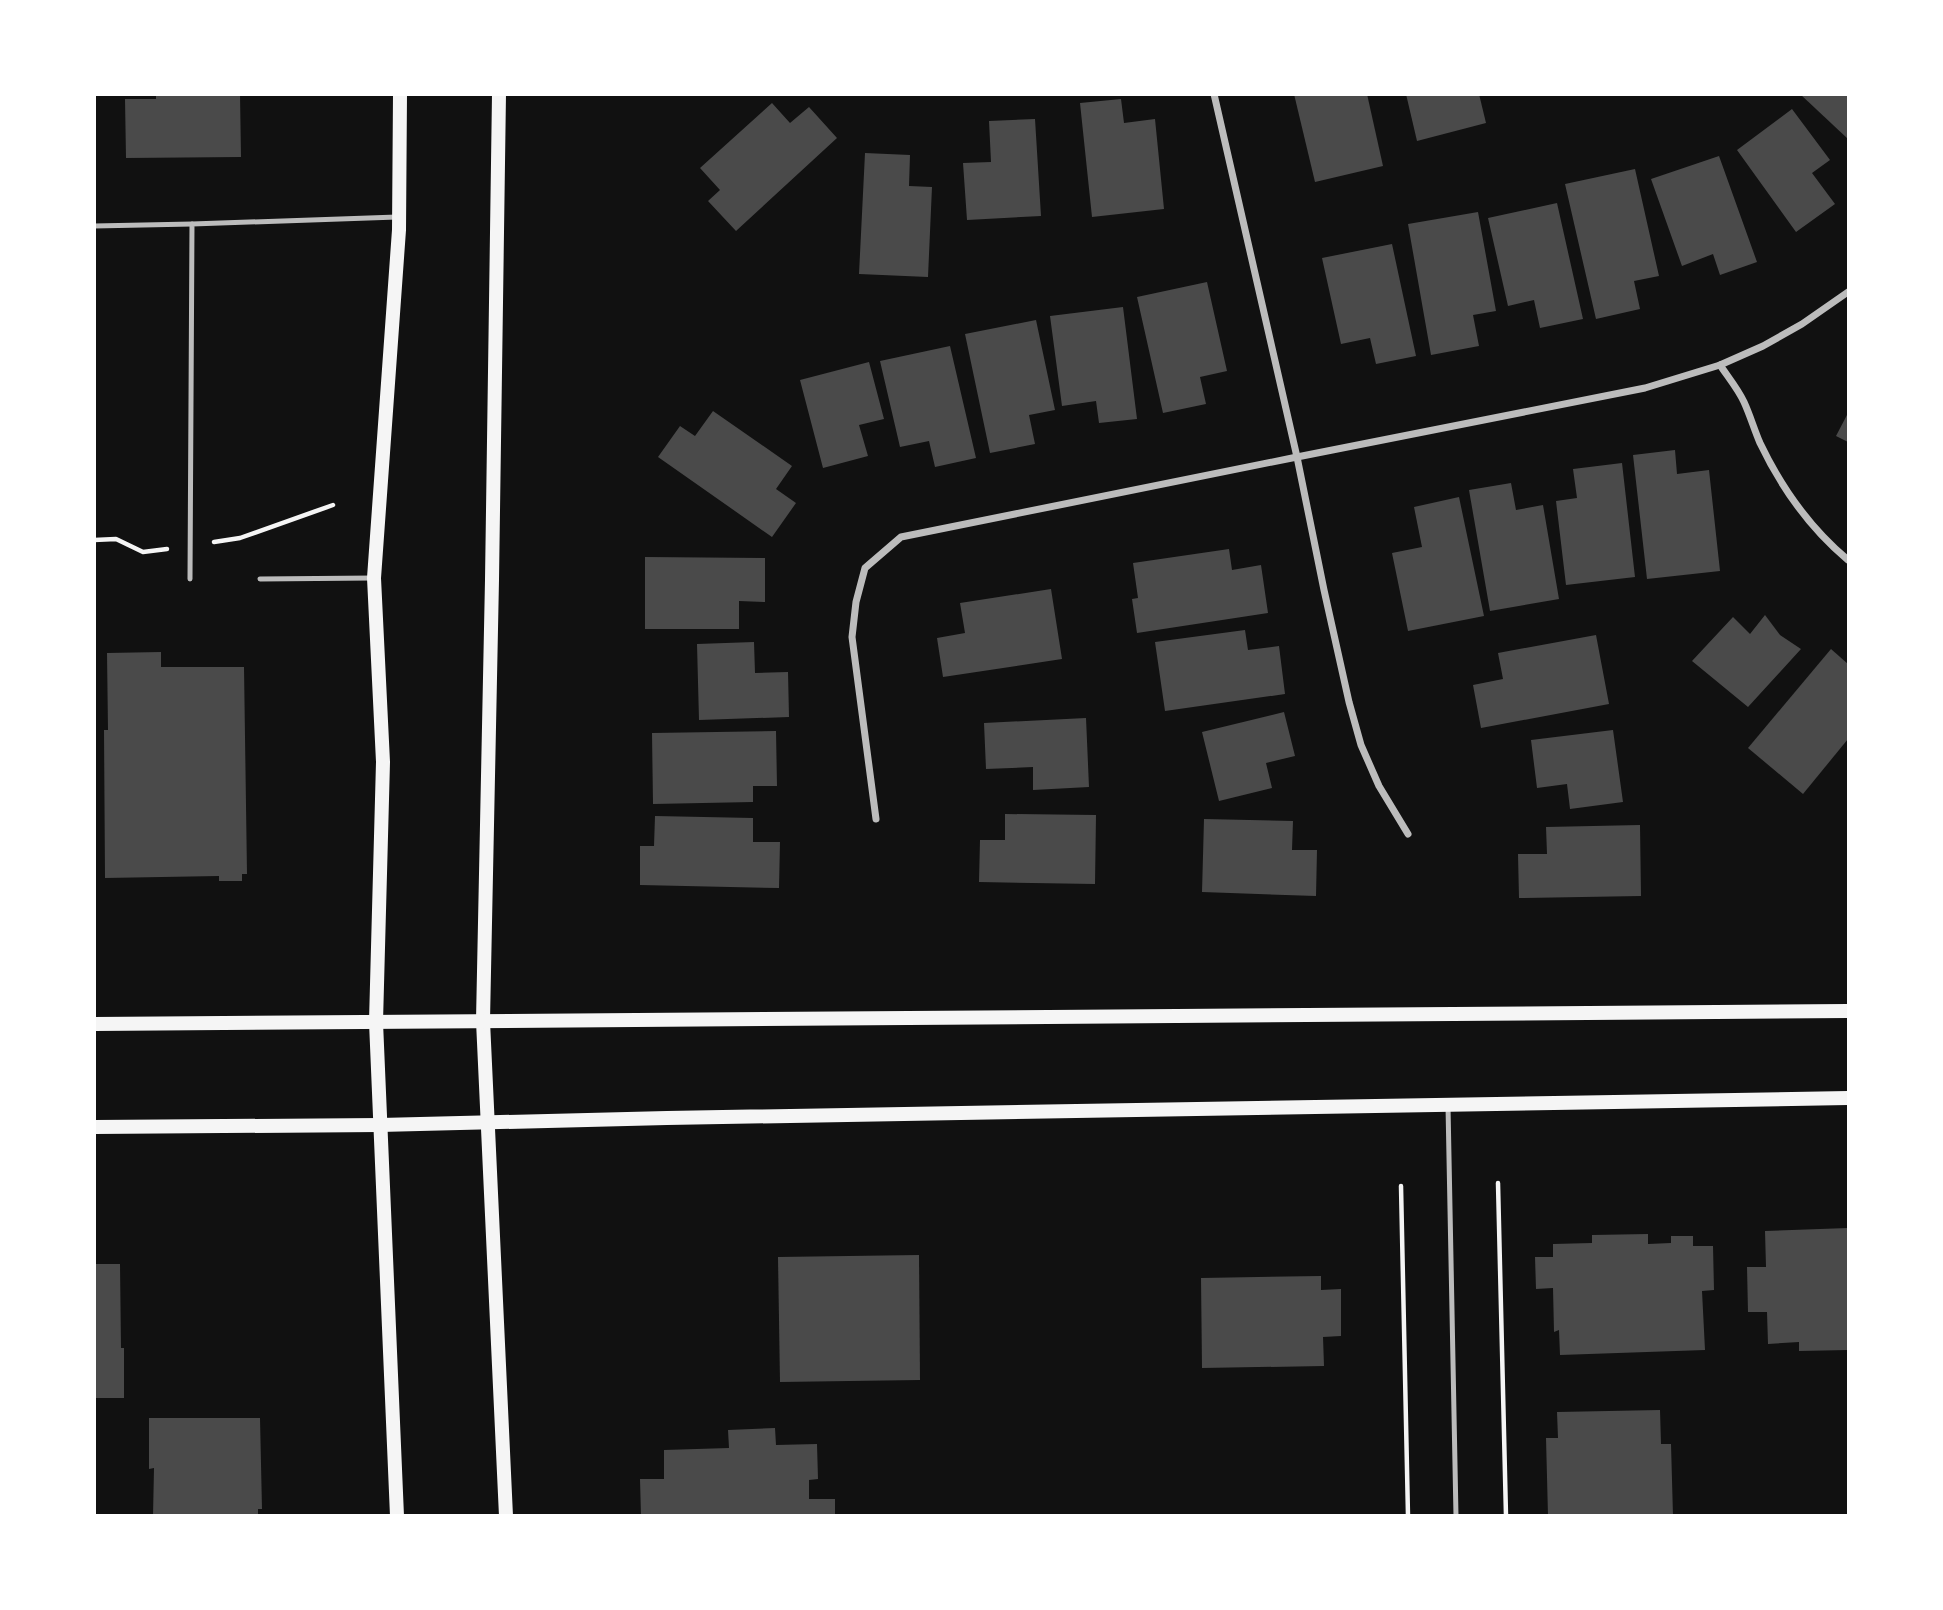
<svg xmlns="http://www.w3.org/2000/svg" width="1943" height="1610" font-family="Roboto,sans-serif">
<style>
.building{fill:#4a4a4a}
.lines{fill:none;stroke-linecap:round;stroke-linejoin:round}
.path{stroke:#f5f5f5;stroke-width:4.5}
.service{stroke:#bcbcbc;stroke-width:5}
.minor{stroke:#bcbcbc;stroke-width:7}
.secondary{stroke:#f5f5f5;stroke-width:14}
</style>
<rect width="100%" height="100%" fill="#111"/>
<g class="building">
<path d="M 156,94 L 240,94 L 241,157 L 126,158 L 125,99 L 156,99 Z"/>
<path d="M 1294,94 L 1367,94 L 1383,166 L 1315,182 Z"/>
<path d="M 1406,94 L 1479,94 L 1486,123 L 1417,141 Z"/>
<path d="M 1800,94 L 1848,94 L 1848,139 Z"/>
<path d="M 1121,99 L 1124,123 L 1155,119 L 1164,209 L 1092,217 L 1080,103 Z"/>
<path d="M 772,103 L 790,123 L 809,107 L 837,138 L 736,231 L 708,201 L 720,190 L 700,168 Z"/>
<path d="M 1792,109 L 1830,160 L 1812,173 L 1835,204 L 1796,232 L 1737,150 Z"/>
<path d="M 1035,119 L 1041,216 L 967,220 L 963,163 L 991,162 L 989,121 Z"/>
<path d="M 865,153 L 910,155 L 909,186 L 932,187 L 928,277 L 859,274 Z"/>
<path d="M 1719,156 L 1757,262 L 1720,275 L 1713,254 L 1682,266 L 1651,179 Z"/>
<path d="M 1635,169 L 1659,276 L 1634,281 L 1640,309 L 1596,319 L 1565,184 Z"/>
<path d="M 1557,203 L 1583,319 L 1540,328 L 1534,300 L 1508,306 L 1488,218 Z"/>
<path d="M 1478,212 L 1496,311 L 1473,315 L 1479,346 L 1431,355 L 1408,224 Z"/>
<path d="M 1392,244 L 1416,356 L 1376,364 L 1370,338 L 1341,344 L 1322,258 Z"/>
<path d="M 1207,282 L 1227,371 L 1200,377 L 1206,404 L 1163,413 L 1137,297 Z"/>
<path d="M 1123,307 L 1137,419 L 1099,423 L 1096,401 L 1062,406 L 1050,316 Z"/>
<path d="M 1036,320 L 1055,410 L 1029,415 L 1035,444 L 990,453 L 965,334 Z"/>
<path d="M 950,346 L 976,458 L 935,467 L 929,441 L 900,447 L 880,361 Z"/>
<path d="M 869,362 L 884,419 L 859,425 L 868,456 L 823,468 L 800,380 Z"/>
<path d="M 713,411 L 792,466 L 776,489 L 796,503 L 772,537 L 658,457 L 680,426 L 695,436 Z"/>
<path d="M 1848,413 L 1848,442 L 1836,436 Z"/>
<path d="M 1675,450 L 1677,474 L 1709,470 L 1720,571 L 1647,579 L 1633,455 Z"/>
<path d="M 1622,463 L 1635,577 L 1566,585 L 1556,501 L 1577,498 L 1573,469 Z"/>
<path d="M 1511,483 L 1516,510 L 1543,505 L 1559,599 L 1490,611 L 1469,490 Z"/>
<path d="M 1459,497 L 1484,616 L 1408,631 L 1392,553 L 1422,547 L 1414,507 Z"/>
<path d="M 1229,549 L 1232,570 L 1261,565 L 1268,613 L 1137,633 L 1132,599 L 1138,598 L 1133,563 Z"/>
<path d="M 645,557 L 765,558 L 765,602 L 739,601 L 739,629 L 645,629 Z"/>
<path d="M 1051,589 L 1062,659 L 943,677 L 937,638 L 965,633 L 960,603 Z"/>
<path d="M 1765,615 L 1780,635 L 1801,649 L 1748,707 L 1692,661 L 1733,617 L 1750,634 Z"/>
<path d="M 1245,630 L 1248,650 L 1279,646 L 1285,694 L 1165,711 L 1155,642 Z"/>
<path d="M 1596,635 L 1609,704 L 1481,728 L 1473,685 L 1503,679 L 1498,653 Z"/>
<path d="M 754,642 L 755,673 L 788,672 L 789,717 L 699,720 L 697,644 Z"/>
<path d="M 1831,649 L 1848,664 L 1848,739 L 1803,794 L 1748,748 Z"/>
<path d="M 161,652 L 161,667 L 244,667 L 247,874 L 242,874 L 242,881 L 219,881 L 219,876 L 105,878 L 104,730 L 108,730 L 107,653 Z"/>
<path d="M 1284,712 L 1295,756 L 1266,763 L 1272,788 L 1219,801 L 1202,732 Z"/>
<path d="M 1086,718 L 1089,787 L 1033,790 L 1033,767 L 986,769 L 984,723 Z"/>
<path d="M 1613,730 L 1623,802 L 1570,809 L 1567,784 L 1537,788 L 1531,740 Z"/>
<path d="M 776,731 L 777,786 L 753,786 L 753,802 L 653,804 L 652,733 Z"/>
<path d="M 1005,814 L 1096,815 L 1095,884 L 979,882 L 980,840 L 1005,840 Z"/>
<path d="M 655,816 L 753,818 L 753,842 L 780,842 L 779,888 L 640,885 L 640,846 L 654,846 Z"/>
<path d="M 1204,819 L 1293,821 L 1292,850 L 1317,850 L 1316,896 L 1202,892 Z"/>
<path d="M 1640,825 L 1641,896 L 1519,898 L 1518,854 L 1547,854 L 1546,827 Z"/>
<path d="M 1848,1228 L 1848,1350 L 1799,1351 L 1799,1342 L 1768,1344 L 1767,1312 L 1748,1312 L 1747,1267 L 1766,1267 L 1765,1231 Z"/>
<path d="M 1648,1234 L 1648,1244 L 1671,1243 L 1671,1236 L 1693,1236 L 1693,1246 L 1713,1246 L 1714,1290 L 1702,1291 L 1705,1350 L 1560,1355 L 1559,1330 L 1554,1332 L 1553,1288 L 1536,1289 L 1535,1257 L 1553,1257 L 1553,1244 L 1592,1243 L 1592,1235 Z"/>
<path d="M 919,1255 L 920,1380 L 780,1382 L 778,1257 Z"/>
<path d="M 94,1264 L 120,1264 L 121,1348 L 124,1348 L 124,1398 L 94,1398 Z"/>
<path d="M 1321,1276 L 1321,1290 L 1341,1289 L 1341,1336 L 1323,1337 L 1324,1366 L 1202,1368 L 1201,1278 Z"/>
<path d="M 1660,1410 L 1661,1444 L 1671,1444 L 1673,1516 L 1548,1516 L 1546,1438 L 1558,1438 L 1557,1412 Z"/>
<path d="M 149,1418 L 260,1418 L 262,1509 L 258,1509 L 258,1516 L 153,1516 L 154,1468 L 149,1469 Z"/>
<path d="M 775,1428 L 776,1445 L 817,1444 L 818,1479 L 809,1480 L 809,1499 L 835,1499 L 835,1516 L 641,1516 L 640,1479 L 664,1479 L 664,1450 L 729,1448 L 728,1430 Z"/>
</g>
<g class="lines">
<g class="path">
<path d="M 94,540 L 116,539 L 143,552 L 167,549"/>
<path d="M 214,542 L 240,538 L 333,505"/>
<path d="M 1498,1183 L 1506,1516"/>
<path d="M 1401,1186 L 1408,1516"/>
</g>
<g class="service">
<path d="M 94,226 L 192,224"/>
<path d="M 190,579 L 192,224 L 397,217"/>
<path d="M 260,579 L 373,578"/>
<path d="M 1448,1106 L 1456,1516"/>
</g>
<g class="minor">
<path d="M 1214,94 L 1297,457 L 1324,590 L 1349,702 L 1361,745 L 1379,786 L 1408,834"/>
<path d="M 1720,365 C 1728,377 1738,389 1744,402 C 1750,415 1754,429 1760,443 C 1781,487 1811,529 1848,560"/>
<path d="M 876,819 L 852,637 L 856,602 L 865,568 L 901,537 L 1297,457 L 1645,388 L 1720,365 L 1763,346 L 1802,324 L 1848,292"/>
</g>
<g class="secondary">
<path d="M 499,94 L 492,580 L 483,1021 L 506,1516"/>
<path d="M 94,1024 L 1848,1011"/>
<path d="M 94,1127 L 380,1125 L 667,1118 L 1848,1098"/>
<path d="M 397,1516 L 376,1022 L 383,762 L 374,578 L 399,230 L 400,94"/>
</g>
</g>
<rect width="1943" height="1610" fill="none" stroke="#ffffff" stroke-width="192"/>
</svg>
